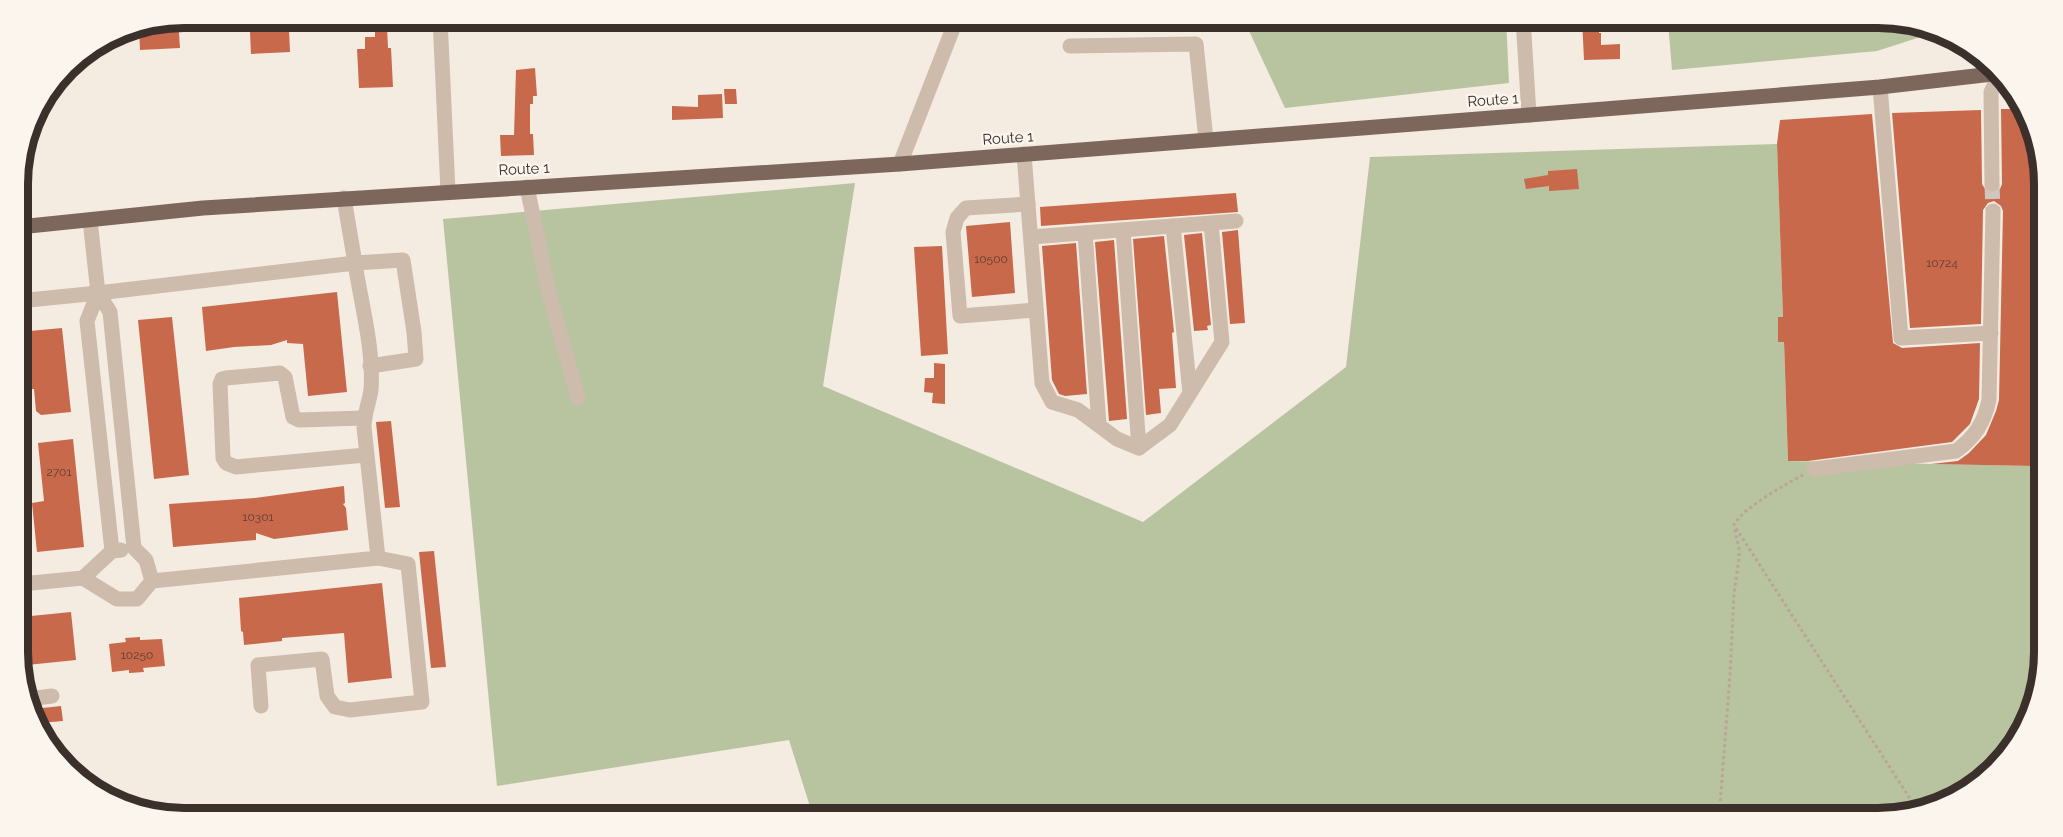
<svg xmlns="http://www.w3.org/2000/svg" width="2063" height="837" font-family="Raleway,sans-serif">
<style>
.green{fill:#b8c4a0}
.building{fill:#c8694b}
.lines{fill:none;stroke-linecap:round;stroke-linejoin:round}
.minor-tunnel{stroke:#cfc6bd;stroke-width:15;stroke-dasharray:15 8;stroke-linecap:butt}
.path{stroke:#b9a596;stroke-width:3;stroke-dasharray:3 3;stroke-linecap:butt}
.minor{stroke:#cdbbac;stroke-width:15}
.major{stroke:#7d675c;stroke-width:15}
.labels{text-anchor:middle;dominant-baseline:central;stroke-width:5;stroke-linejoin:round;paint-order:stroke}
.number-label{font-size:12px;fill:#5e3e33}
.street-label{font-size:15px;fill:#3b302b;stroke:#fbf5ee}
.rim{fill:none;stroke:#3b302b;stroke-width:8}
</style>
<rect width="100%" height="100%" fill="#f4ebe1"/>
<g class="green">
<path d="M 1243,18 L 1506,18 L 1509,83 L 1285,108 Z"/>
<path d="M 1613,18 L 1878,18 L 1932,27 L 1939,31 L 1877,51 L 1672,70 L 1668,22 L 1614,22 Z"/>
<path d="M 1777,144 L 1788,461 L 2037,466 L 2044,370 L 2045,652 L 2036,706 L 1980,785 L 1889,819 L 814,819 L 789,740 L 497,786 L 443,219 L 855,183 L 823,386 L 1143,522 L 1346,367 L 1370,157 Z"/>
</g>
<g class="building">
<path d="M 1161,18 L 1211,18 L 1211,29 L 1162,31 Z"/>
<path d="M 1582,18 L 1595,18 L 1595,26 L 1599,25 L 1599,33 L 1601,33 L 1601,45 L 1620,44 L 1620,59 L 1584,60 Z"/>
<path d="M 178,19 L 180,48 L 140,50 L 139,27 Z"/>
<path d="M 387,27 L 388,48 L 391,48 L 393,87 L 359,88 L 357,49 L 365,49 L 365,37 L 375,37 L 375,28 Z"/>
<path d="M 289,30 L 290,52 L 251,54 L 250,32 Z"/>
<path d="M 535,68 L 537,96 L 533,96 L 533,104 L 530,104 L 530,134 L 533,134 L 534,155 L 501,156 L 500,135 L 514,135 L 516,70 Z"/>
<path d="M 724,89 L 736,89 L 737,104 L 725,104 Z"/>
<path d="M 722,94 L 723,118 L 672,120 L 672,106 L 698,107 L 698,95 Z"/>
<path d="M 2001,109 L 2019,109 L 2044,162 L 2044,367 L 2037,466 L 1931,464 L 1958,461 L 1969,453 L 1986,435 L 1996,411 L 1999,400 L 2003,211 L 2001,206 L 1994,201 L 1988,203 L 1983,210 L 1981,324 L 1910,328 L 1892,113 L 1981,110 L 1982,184 L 1987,192 L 1993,194 L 2000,189 L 2002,184 Z"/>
<path d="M 1872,114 L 1893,343 L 1902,348 L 1980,343 L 1979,399 L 1970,424 L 1952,442 L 1808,461 L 1788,461 L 1784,342 L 1778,342 L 1778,317 L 1783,317 L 1777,144 L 1780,120 Z"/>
<path d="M 1577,169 L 1579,189 L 1549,191 L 1549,186 L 1526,189 L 1524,179 L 1548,175 L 1548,171 Z"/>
<path d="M 1236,193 L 1238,212 L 1041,226 L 1040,207 Z"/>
<path d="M 1010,222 L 1015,293 L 972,297 L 966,226 Z"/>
<path d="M 1238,230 L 1245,323 L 1230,324 L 1222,232 Z"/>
<path d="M 1202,233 L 1211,325 L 1207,326 L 1208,330 L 1194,331 L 1184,235 Z"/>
<path d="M 1164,236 L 1174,332 L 1172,333 L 1176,388 L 1159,389 L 1161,413 L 1146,415 L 1133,239 Z"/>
<path d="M 1114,240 L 1127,419 L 1109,421 L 1095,242 Z"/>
<path d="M 1076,243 L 1087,394 L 1065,396 L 1059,394 L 1052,380 L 1042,246 Z"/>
<path d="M 942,246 L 948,354 L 921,356 L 914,247 Z"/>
<path d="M 337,292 L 347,392 L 308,396 L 303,344 L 287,343 L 287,340 L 271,345 L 234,347 L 206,351 L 202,307 Z"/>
<path d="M 172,317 L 189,475 L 154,479 L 138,320 Z"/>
<path d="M 62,328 L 71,412 L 41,415 L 36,411 L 34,389 L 29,389 L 28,370 L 19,371 L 19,332 Z"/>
<path d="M 934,363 L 945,364 L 945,404 L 932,403 L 933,393 L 924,392 L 925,378 L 934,378 Z"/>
<path d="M 391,421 L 400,507 L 385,508 L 376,422 Z"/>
<path d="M 73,439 L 84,547 L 37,552 L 32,503 L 44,501 L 38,443 Z"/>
<path d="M 344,486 L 345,503 L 343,504 L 346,508 L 348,530 L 274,539 L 256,533 L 256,540 L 173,547 L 169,504 L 255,498 Z"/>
<path d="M 434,551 L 446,667 L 431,668 L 419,552 Z"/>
<path d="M 382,583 L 392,678 L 348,683 L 344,633 L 282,638 L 282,641 L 244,645 L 243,632 L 241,631 L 239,598 Z"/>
<path d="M 71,612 L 76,660 L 27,665 L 26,653 L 21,654 L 21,617 Z"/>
<path d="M 140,637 L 140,640 L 162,639 L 165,666 L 143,668 L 144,672 L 129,673 L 129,670 L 112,672 L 109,644 L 126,642 L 125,638 Z"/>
<path d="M 61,706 L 63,721 L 40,723 L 33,709 Z"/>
</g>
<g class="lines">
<path class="minor-tunnel" d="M 1992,184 L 1993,211"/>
<g class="path">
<path d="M 1803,475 C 1786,484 1741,509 1734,525 L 1916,808"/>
<path d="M 1719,819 L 1730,675 L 1734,593 L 1739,559 L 1739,547 L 1734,527"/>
</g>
<g class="minor">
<path d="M 440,18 L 448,192"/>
<path d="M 1523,18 L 1529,115"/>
<path d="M 1070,46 L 1196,44 L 1206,140"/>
<path d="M 1880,87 L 1901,338 L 1991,333"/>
<path d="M 1024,154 L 1042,383 L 1052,402 L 1078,410 L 1117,439 L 1139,448 L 1170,425 L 1222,342 L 1211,223 L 1031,237"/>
<path d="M 900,164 L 957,18"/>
<path d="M 1992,184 L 1991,92 L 2000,74"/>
<path d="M 527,187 L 549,293 L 578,398"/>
<path d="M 344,198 L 355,263 L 403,260 L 414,332 L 416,359 L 370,366"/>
<path d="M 1028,204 L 966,208 L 957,218 L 953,232 L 960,316 L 1036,310"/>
<path d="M 1211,223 L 1236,221"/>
<path d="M 1173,226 L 1190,393"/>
<path d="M 1123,230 L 1139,448"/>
<path d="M 1085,233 L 1099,425"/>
<path d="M 19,301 L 98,293"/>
<path d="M 364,418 L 299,420 L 293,417 L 285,377 L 280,373 L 226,378 L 222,379 L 220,384 L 223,458 L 226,463 L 236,467 L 366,455"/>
<path d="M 1814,469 L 1956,451 C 1975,437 1984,423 1989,400 L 1993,211"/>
<path d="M 112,551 L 87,321 L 98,293 L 110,312 L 134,548 L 146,560 L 152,581"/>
<path d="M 20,566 L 23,583"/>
<path d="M 83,578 L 112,551 L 121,550"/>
<path d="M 21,584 L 83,578 L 117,599 L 137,599 L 152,581 L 378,558 L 364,427 C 364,414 369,403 371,390 C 374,348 361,304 355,263 L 98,293 L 90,220"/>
<path d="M 28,699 L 52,696"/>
<path d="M 261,706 L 258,665 L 322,659 L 327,696 L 335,707 L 350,710 L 422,702 L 408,564 L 378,558"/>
<path d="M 648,819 L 666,816 L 750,816"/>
</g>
<path class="major" d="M 19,227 L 203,208 L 900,164 L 1529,115 L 1880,87 L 2001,73"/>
</g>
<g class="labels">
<g class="number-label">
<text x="991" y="259">10500</text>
<text x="1942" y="263">10724</text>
<text x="59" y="472">2701</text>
<text x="258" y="517">10301</text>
<text x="137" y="655">10250</text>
</g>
<g class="street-label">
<text transform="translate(1493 100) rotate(-4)">Route 1</text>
<text transform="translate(1008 138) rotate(-4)">Route 1</text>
<text transform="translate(524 169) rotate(-3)">Route 1</text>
</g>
</g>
<path d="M0 0H2063V837H0ZM184 28H1878A156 156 0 0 1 2034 184V652A156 156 0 0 1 1878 808H184A156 156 0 0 1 28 652V184A156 156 0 0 1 184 28Z" fill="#fbf5ee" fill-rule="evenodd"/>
<path class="rim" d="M184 28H1878A156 156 0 0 1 2034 184V652A156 156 0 0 1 1878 808H184A156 156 0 0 1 28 652V184A156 156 0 0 1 184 28Z"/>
</svg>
